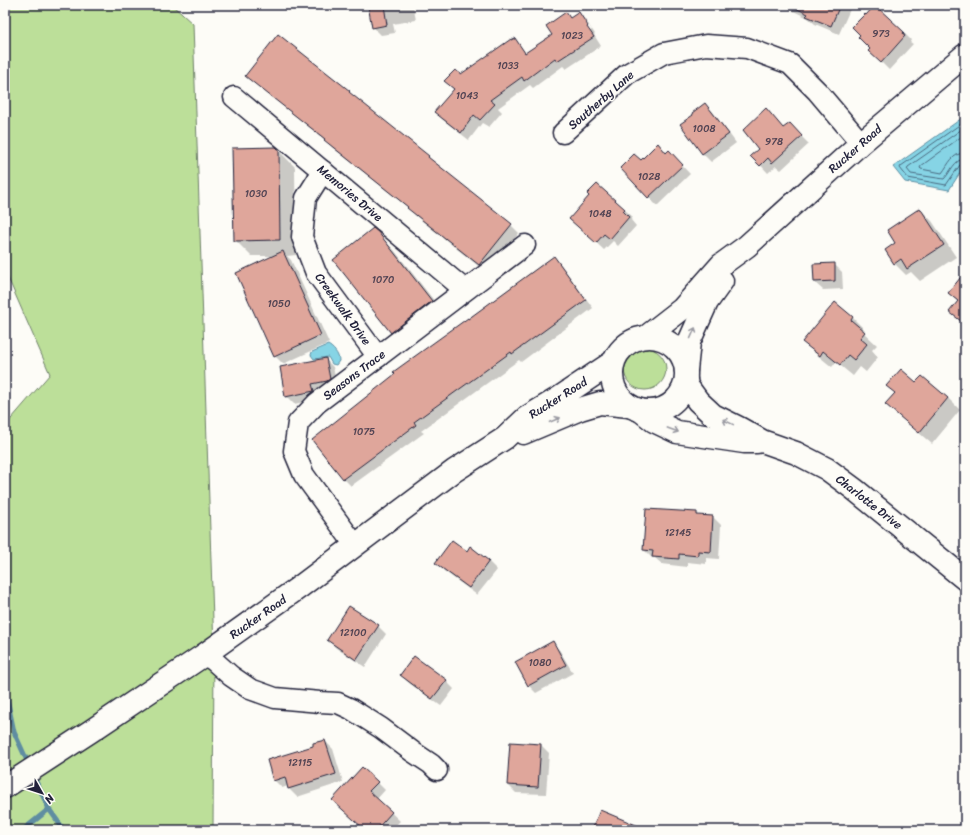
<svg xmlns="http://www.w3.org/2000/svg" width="970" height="835" font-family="Sriracha,sans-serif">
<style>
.green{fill:#bcdf99;stroke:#6f806a}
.water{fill:#86d4e5;stroke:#5e8da1}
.shadow{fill:#0003;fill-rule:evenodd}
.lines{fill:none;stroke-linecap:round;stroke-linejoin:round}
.shore{stroke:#4a697f;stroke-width:1}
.stream{stroke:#5e8da1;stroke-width:5}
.building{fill:#dfa69b;stroke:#22223b}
.minor-casing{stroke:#22223b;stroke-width:23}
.tertiary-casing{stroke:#22223b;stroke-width:25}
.secondary-casing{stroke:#22223b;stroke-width:25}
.minor{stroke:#fdfcf7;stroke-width:20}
.tertiary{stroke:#fdfcf7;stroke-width:22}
.secondary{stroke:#fdfcf7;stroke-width:22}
.oneway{stroke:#9a9aa2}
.labels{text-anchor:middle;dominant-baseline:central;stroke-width:3;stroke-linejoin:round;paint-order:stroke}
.number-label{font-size:10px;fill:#514353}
.street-label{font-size:12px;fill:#22223b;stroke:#fdfcf7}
</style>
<rect width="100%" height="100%" fill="#fdfcf7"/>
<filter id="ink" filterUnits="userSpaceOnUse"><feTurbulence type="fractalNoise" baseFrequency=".025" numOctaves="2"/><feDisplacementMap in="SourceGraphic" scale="8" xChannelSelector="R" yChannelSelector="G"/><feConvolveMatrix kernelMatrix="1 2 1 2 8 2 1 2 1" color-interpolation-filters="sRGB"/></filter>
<g filter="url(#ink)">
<g class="green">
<path d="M 5,5 L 172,5 L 193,24 L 214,650 L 213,830 L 5,830 L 5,426 L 50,374 L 5,271 Z"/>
<circle cx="645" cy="369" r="21"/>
</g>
<g class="water">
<path d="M 965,116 L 965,165 L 949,190 L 905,182 L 893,167 Z"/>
<path d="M 328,345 C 333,348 339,354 339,361 L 336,365 L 332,364 L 328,357 L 314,359 L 311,355 L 312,352 Z"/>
</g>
<g class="shadow">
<path d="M 369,5 L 413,5 L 416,20 L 393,24 L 395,33 L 381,35 L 373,27 Z"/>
<path d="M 599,5 L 611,5 L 604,9 Z"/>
<path d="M 777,5 L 852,5 L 839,34 L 815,24 L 808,18 L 783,6 L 782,7 Z"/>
<path d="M 566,14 L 571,19 L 579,14 L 587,22 L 595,34 L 594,35 L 601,46 L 566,69 L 563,66 L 533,88 L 530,85 L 498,108 L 502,112 L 489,127 L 482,123 L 469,140 L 443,120 L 435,112 L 454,90 L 446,81 L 461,76 L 515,40 L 526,53 L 553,35 ZM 584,21 L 586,21 L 592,30 L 590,31 Z"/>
<path d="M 903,32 L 911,40 L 910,42 L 913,44 L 889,70 L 878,59 Z"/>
<path d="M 279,36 L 349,92 L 357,100 L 428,157 L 436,165 L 511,225 L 519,233 L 487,273 L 416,216 L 409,208 L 333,148 L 325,140 L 255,83 Z"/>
<path d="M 705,104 L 713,112 L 736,143 L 711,162 L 703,154 L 681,124 L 695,115 Z"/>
<path d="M 766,109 L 784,129 L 797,132 L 809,144 L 781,170 L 776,166 L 768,173 L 752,156 L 760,149 Z"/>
<path d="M 658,145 L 667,154 L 669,152 L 690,174 L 657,206 L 621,168 L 641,162 Z"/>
<path d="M 278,150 L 295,167 L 296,255 L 287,256 L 291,260 L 329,343 L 283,364 L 275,356 L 275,256 L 251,256 L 235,240 Z"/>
<path d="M 597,185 L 633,217 L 631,220 L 636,226 L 618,246 L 613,241 L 604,250 L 578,226 L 591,196 Z"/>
<path d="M 920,209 L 932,221 L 956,257 L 920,281 L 911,272 L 906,275 L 894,263 L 897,244 Z"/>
<path d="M 377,233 L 394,250 L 447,317 L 407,348 L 391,332 Z"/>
<path d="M 553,257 L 561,265 L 593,308 L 521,362 L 519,360 L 421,431 L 424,433 L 351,486 L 343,478 L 468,319 Z"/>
<path d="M 834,264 L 842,272 L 843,289 L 823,290 L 814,282 Z"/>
<path d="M 965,274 L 965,326 L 951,312 L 958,302 L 949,293 Z"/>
<path d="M 835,304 L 853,318 L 865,330 L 863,332 L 877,345 L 872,350 L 878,357 L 866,372 L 860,367 L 853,376 L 836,362 L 832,367 L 816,354 L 804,342 Z"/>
<path d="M 325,359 L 333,367 L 337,387 L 321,399 L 294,404 L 286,396 Z"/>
<path d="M 922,377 L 948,398 L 960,410 L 932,444 L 899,416 L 887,404 L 896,394 L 888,386 L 916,383 Z"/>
<path d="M 697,513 L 699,516 L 713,517 L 721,525 L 719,559 L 706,558 L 706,564 L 687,562 L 687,567 L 662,564 L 655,558 L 652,558 L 644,550 Z"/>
<path d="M 470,548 L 489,562 L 497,570 L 477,595 L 444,571 L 436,563 L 467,552 Z"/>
<path d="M 378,626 L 386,634 L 365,667 L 336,648 L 328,640 Z"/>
<path d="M 552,643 L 560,651 L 573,673 L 536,693 L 528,685 Z"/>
<path d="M 401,675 L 446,681 L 454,689 L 441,706 L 409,683 Z"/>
<path d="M 325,741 L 333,749 L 343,782 L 297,797 L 289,789 L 288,786 L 282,788 L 274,780 L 314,746 Z"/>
<path d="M 540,744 L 549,753 L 546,794 L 516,793 L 508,785 Z"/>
<path d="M 377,782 L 385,790 L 377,799 L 400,821 L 391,830 L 366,830 L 341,808 Z"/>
</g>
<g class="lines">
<g class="shore">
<path d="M 965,121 L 901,166 L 900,168 L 908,178 L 946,185 L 960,165 L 965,164"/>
<path d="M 965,127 L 908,167 L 907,169 L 911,174 L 944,179 C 951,172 954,159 965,159"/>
<path d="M 965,134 L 921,166 L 920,168 L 921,169 L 942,173 C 949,164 952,153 965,153"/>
</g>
<g class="stream">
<path d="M 5,689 L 14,732 L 29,765"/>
<path d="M 49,809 L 64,830"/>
<path d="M 23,830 L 49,809 L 33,775"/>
</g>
</g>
<g class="building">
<path d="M 368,5 L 384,5 L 387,25 L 372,28 Z"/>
<path d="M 789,5 L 840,5 L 831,26 L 806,16 L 808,14 Z"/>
<path d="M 875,5 L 904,32 L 903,33 L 905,36 L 881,63 L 868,51 L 870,49 L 858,37 L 860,35 L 852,27 L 865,14 L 866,15 Z"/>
<path d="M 566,12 L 570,18 L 579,12 L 588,26 L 587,27 L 594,37 L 557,61 L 555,58 L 524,81 L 522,77 L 490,100 L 495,104 L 480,120 L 474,115 L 461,133 L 434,112 L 454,89 L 444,81 L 455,70 L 461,74 L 511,39 L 511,40 L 515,38 L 525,53 L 552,35 L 546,26 Z"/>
<path d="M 278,34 L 350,91 L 349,92 L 429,156 L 428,157 L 512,224 L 479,265 L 407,208 L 408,207 L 324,140 L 325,139 L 245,76 Z"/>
<path d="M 705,103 L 729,134 L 702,154 L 680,124 L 693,115 L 692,113 Z"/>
<path d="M 766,108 L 783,128 L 790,123 L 802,136 L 772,163 L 768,158 L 760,166 L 750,156 L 758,149 L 743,130 Z"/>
<path d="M 658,143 L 666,153 L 669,150 L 683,165 L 648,198 L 620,168 L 634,154 L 641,160 Z"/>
<path d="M 276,147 L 279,150 L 280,240 L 234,241 L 232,148 Z"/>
<path d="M 597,184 L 625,209 L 623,211 L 629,217 L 610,239 L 604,234 L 596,243 L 569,219 L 589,196 L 587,194 Z"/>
<path d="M 920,208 L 944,245 L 907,269 L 901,259 L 894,264 L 885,250 L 895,243 L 887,230 Z"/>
<path d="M 373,228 L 378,232 L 432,301 L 391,333 L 333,260 Z"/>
<path d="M 283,251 L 321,335 L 274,357 L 236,273 Z"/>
<path d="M 554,256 L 586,300 L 512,354 L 511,352 L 414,422 L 416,425 L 343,479 L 312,440 L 395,374 L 393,372 L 468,318 L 468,319 Z"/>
<path d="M 835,263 L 835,281 L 814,282 L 813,264 Z"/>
<path d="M 965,272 L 965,324 L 949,312 L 958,301 L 948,293 Z"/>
<path d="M 835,302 L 853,317 L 851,320 L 865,332 L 860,338 L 867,344 L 854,360 L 848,355 L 840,365 L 823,351 L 820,356 L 802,342 Z"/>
<path d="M 326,358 L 330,379 L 327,381 L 312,384 L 314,391 L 285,397 L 280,367 Z"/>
<path d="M 901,369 L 916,382 L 922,376 L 948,398 L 919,433 L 885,404 L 895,393 L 886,386 Z"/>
<path d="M 646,509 L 697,512 L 697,515 L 713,516 L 711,552 L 698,551 L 698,556 L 679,554 L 679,559 L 652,557 L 653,551 L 643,550 Z"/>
<path d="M 452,540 L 467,551 L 470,546 L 489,561 L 469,588 L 435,563 Z"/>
<path d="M 349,606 L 379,625 L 356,660 L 327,640 Z"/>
<path d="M 553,641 L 566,665 L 528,686 L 515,662 Z"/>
<path d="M 414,656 L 447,680 L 432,699 L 400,675 Z"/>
<path d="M 325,740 L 336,774 L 288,789 L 285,777 L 273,781 L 267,760 L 313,746 L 313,743 Z"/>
<path d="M 510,742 L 541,744 L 538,787 L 507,785 Z"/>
<path d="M 362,767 L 378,782 L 369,791 L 392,812 L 376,830 L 365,830 L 332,800 Z"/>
<path d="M 600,810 L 648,830 L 592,830 Z"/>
</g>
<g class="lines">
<g class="minor-casing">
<g id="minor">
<path d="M 234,97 L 465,290"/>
<path d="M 563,133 L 627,74 L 664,53 L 706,45 L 747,48 L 790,64 L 817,91 L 861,143"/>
<path d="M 323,171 L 306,198 L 302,237 L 316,273 L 378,357"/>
<path d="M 355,545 L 304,475 L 294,451 L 298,423 L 317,403 L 525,245"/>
<path d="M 204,655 L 213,660 L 231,676 L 250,689 L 275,698 L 320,702 L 338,703 L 351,709 L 381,728 L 413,752 L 431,764 L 437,770"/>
</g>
</g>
<g class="tertiary-casing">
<g id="tertiary">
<path d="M 686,380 L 687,386 L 698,401 L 713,415 L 739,428 L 762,441 L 796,453 L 827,469 L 854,489 L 965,579"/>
<path d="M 640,410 L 654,421 L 677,432 L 744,442 L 757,442"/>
</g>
</g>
<g class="secondary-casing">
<g id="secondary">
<circle cx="649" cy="374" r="37"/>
<path d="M 646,337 L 682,309 L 721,265 L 747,246 L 861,143 L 965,55"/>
<path d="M 686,370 L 689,342 L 707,302 L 722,281"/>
<path d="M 523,433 L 580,409 L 600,403 L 629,406"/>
<path d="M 5,787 L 91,731 L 204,655 L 301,586 L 454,471 L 505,438 L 526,418 L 559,398 L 613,362"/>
</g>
</g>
<use href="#minor" class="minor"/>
<use href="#tertiary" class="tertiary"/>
<use href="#secondary" class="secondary"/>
</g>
<defs><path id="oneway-shaft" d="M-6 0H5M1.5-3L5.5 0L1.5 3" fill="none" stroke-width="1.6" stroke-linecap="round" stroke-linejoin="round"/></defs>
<g class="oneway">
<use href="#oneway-shaft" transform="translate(693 333) rotate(-66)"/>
<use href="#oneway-shaft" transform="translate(555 420) rotate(-23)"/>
<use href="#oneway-shaft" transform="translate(728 422) rotate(-154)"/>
<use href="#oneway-shaft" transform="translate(673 430) rotate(20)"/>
</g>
</g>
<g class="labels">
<g class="number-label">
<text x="881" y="34">973</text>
<text x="572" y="36">1023</text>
<text x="508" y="66">1033</text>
<text x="467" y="96">1043</text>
<text x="704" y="129">1008</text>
<text x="774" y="142">978</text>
<text x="649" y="177">1028</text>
<text x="256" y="194">1030</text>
<text x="600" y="214">1048</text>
<text x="383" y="280">1070</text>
<text x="279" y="304">1050</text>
<text x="364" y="432">1075</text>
<text x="678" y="533">12145</text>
<text x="353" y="633">12100</text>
<text x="540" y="663">1080</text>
<text x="300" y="763">12115</text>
</g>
<g class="street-label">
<text transform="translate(601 100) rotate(-41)">Southerby Lane</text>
<text transform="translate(855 149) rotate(-41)">Rucker Road</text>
<text transform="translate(350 193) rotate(40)">Memories Drive</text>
<text transform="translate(343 309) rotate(54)">Creekwalk Drive</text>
<text transform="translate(354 375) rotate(-37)">Seasons Trace</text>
<text transform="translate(558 398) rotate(-32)">Rucker Road</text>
<text transform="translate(869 502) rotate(38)">Charlotte Drive</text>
<text transform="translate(258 617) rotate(-35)">Rucker Road</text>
</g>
</g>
<rect width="970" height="835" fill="none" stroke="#fdfcf7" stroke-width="20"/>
<rect x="10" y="10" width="950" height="815" fill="none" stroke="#22223b" stroke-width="1.5" filter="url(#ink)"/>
<g transform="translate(42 793) rotate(129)" stroke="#fdfcf7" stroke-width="3" paint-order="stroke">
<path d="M0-3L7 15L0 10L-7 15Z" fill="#22223b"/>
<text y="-6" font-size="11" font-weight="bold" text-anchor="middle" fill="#22223b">N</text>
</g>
</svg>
